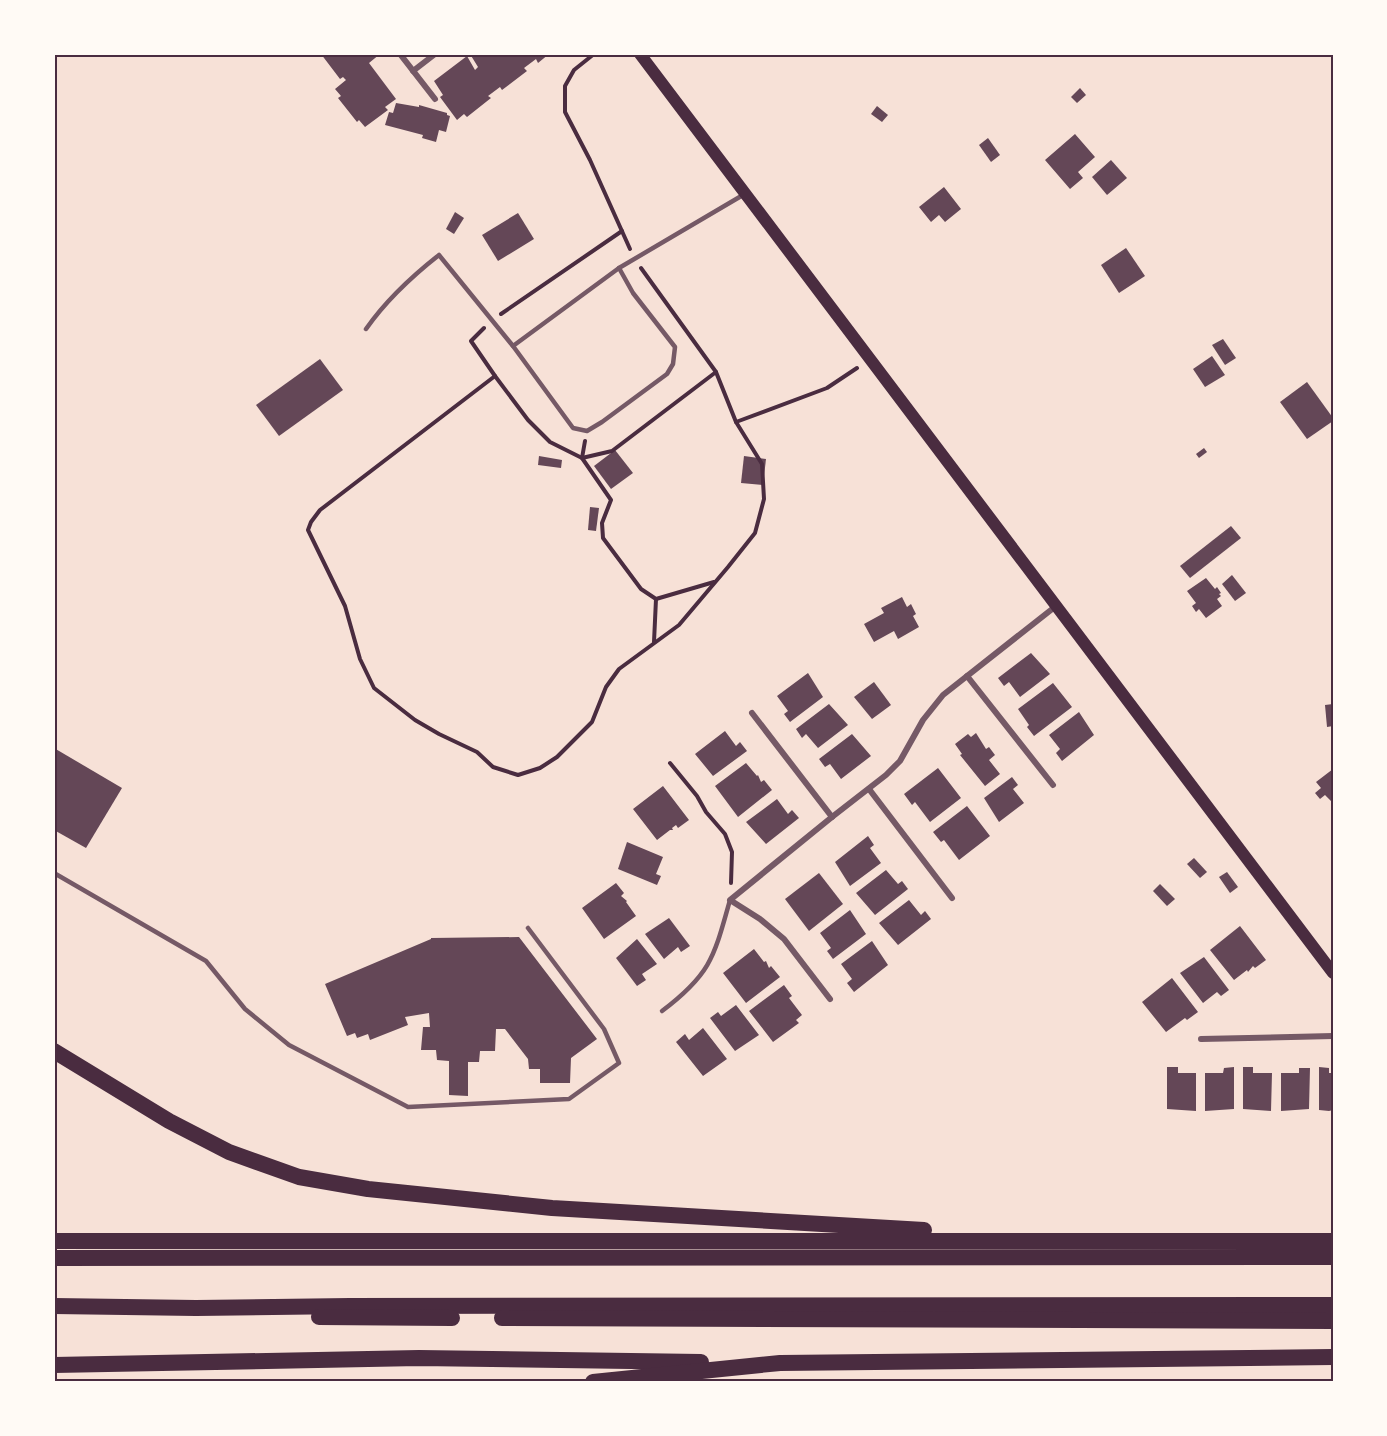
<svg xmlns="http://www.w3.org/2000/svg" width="1387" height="1436" font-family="Inter,sans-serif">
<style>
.building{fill:#644757}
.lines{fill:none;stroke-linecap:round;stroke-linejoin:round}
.path{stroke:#4a2c40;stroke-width:4}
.service{stroke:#755966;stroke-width:4.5}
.minor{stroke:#755966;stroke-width:6}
.secondary{stroke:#4a2c40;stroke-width:12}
.motorway{stroke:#4a2c40;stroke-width:16}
.neatline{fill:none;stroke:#4a2c40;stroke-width:2}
</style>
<rect width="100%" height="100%" fill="#f7e1d7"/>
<g class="building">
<path d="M 321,54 L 380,54 L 369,63 L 396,99 L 385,107 L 388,110 L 365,127 L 359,120 L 357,122 L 338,98 L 341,96 L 335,89 L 346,80 L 343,77 L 340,79 Z"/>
<path d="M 470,54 L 549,54 L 538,63 L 536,59 L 524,68 L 527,71 L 502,90 L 500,87 L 488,96 L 491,98 L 467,117 L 464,114 L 457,120 L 440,97 L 443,95 L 434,81 L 467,56 L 475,70 L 478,67 Z"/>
<path d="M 1080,88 L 1086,95 L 1077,103 L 1071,97 Z"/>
<path d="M 396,103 L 419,107 L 419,105 L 447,113 L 447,115 L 450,116 L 446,132 L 439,130 L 436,142 L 422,138 L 423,135 L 385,125 L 389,112 L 393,113 Z"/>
<path d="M 877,106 L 888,115 L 882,122 L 871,114 Z"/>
<path d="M 1075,134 L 1095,157 L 1078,172 L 1083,178 L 1070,189 L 1045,160 Z"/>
<path d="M 988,138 L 1000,155 L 991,162 L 979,145 Z"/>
<path d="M 1111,160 L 1127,178 L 1107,195 L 1092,177 Z"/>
<path d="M 944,187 L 961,209 L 945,222 L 939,215 L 931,222 L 919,207 Z"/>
<path d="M 455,212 L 464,218 L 454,234 L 446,229 Z"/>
<path d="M 518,213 L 534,239 L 498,261 L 482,235 Z"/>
<path d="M 1126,248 L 1145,276 L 1119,293 L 1101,265 Z"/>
<path d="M 1223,339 L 1236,358 L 1225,365 L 1212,345 Z"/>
<path d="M 1212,356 L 1225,375 L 1205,387 L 1193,369 Z"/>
<path d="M 320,359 L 343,390 L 279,436 L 256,405 Z"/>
<path d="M 1307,382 L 1333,418 L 1333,421 L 1307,439 L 1280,402 Z"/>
<path d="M 1204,448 L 1207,452 L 1199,458 L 1196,454 Z"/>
<path d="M 615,450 L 633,473 L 611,489 L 594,466 Z"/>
<path d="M 539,456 L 562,460 L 561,468 L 538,465 Z"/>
<path d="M 744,456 L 766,459 L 763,485 L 741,483 Z"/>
<path d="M 590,507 L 599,508 L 596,531 L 588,530 Z"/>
<path d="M 1231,526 L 1241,538 L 1190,578 L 1180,566 Z"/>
<path d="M 1232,575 L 1246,593 L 1235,601 L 1222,584 Z"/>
<path d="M 1206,578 L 1215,589 L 1217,587 L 1221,593 L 1219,594 L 1221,596 L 1217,599 L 1222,606 L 1206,618 L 1199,609 L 1196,612 L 1192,606 L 1196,603 L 1187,591 Z"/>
<path d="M 902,597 L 907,607 L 911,604 L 916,614 L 913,616 L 919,627 L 898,639 L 894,631 L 874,642 L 864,624 L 884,613 L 881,608 Z"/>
<path d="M 1031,653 L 1050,674 L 1020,697 L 1009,682 L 1004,686 L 998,678 Z"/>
<path d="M 808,673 L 823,697 L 790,722 L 784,714 L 788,711 L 777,696 Z"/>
<path d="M 874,682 L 891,705 L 872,719 L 854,697 Z"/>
<path d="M 1053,683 L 1072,707 L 1034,736 L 1027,727 L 1029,725 L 1018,709 Z"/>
<path d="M 829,704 L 848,725 L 818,748 L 806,734 L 802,738 L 796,729 Z"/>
<path d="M 1333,704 L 1333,726 L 1327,727 L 1325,705 Z"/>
<path d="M 1079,712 L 1094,735 L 1062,761 L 1056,753 L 1060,749 L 1049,735 Z"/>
<path d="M 725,731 L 736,746 L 740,742 L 747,751 L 713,776 L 695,754 Z"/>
<path d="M 976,733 L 986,749 L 989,747 L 995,755 L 989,760 L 1000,774 L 985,786 L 960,755 L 962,754 L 955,744 L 968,734 L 971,737 Z"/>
<path d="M 852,734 L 871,756 L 841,779 L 830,764 L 825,767 L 819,759 Z"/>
<path d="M 54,748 L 122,788 L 86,848 L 54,830 Z"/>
<path d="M 746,763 L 757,776 L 758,775 L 761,782 L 764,780 L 772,790 L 738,817 L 715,786 Z"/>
<path d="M 938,768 L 961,798 L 930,822 L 915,802 L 912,805 L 904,794 Z"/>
<path d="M 1333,769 L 1333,800 L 1331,801 L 1325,795 L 1320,799 L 1315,793 L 1321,788 L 1316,782 Z"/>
<path d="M 1012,777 L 1018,785 L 1013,789 L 1024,803 L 999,822 L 984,798 Z"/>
<path d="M 663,786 L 689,820 L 678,828 L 676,825 L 672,828 L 673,830 L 670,830 L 657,840 L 633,809 Z"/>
<path d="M 777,799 L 788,814 L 792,810 L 799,818 L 766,844 L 746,822 Z"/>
<path d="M 967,806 L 990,836 L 959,860 L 944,840 L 941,842 L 933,832 Z"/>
<path d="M 868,836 L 874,845 L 870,848 L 881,863 L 850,886 L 835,862 Z"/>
<path d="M 627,842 L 663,857 L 656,874 L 661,876 L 657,885 L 618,869 Z"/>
<path d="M 1194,858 L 1207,872 L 1200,878 L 1187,864 Z"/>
<path d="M 886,870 L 898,884 L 902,881 L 908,889 L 875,915 L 856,893 Z"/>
<path d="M 1227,872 L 1238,887 L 1230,893 L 1219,877 Z"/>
<path d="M 819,873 L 843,904 L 809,931 L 785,899 Z"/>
<path d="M 616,883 L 624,893 L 621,896 L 627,901 L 626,902 L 636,916 L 604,939 L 582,908 Z"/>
<path d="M 1160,884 L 1175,899 L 1167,906 L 1153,891 Z"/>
<path d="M 909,900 L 921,915 L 925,911 L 931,919 L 898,945 L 879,923 Z"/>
<path d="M 850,910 L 866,934 L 833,959 L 827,951 L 831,948 L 820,933 Z"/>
<path d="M 669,918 L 690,946 L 681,952 L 678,947 L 664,959 L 645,934 Z"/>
<path d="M 1240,926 L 1266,960 L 1255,968 L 1253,966 L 1248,972 L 1247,970 L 1234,980 L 1210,950 Z"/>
<path d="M 519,937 L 597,1039 L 571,1058 L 570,1083 L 540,1083 L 540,1069 L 529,1069 L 528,1059 L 505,1029 L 496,1029 L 495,1051 L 480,1051 L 479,1062 L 468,1062 L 468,1096 L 449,1095 L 449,1061 L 437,1060 L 436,1050 L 421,1050 L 423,1027 L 430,1027 L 429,1013 L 405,1017 L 408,1025 L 370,1040 L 368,1034 L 357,1038 L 355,1033 L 347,1036 L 325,984 L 431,939 L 431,938 Z"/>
<path d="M 637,939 L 657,964 L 642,974 L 646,980 L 637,986 L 616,958 Z"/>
<path d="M 872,941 L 888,965 L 854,992 L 847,983 L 852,979 L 841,964 Z"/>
<path d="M 754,949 L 764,962 L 766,961 L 769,968 L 771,966 L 780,977 L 746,1003 L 723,973 Z"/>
<path d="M 1204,957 L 1229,990 L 1221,996 L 1217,992 L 1203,1003 L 1180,973 Z"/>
<path d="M 1172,978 L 1198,1012 L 1187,1020 L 1185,1018 L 1166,1032 L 1142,1002 Z"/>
<path d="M 784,985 L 792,996 L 789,998 L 802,1015 L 796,1020 L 799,1023 L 773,1042 L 749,1011 Z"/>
<path d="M 736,1005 L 759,1035 L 735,1051 L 710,1018 L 718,1012 L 721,1016 Z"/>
<path d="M 703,1028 L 727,1059 L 703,1076 L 676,1042 L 685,1034 L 689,1040 Z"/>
<path d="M 1167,1067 L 1178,1067 L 1178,1073 L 1196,1073 L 1196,1111 L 1167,1109 Z"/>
<path d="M 1234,1067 L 1234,1109 L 1205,1111 L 1205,1073 L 1223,1073 L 1224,1068 Z"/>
<path d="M 1243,1067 L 1253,1067 L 1253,1073 L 1272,1073 L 1271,1111 L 1243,1109 Z"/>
<path d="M 1319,1067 L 1329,1068 L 1329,1073 L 1333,1073 L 1333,1110 L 1329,1111 L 1319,1110 Z"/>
<path d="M 1299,1068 L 1310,1068 L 1309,1109 L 1281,1111 L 1281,1073 L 1299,1073 Z"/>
</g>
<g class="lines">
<g class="path">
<path d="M 594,54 L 574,70 L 565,86 L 565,112 L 590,160 L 630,249"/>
<path d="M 501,314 L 622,231"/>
<path d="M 484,328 L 471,341 L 495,376 L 320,510 L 311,522 L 308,530 L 345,606 L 360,659 L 374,688 L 415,720 L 439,734 L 477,752 L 493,767 L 518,775 L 540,768 L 557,757 L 592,722 L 606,687 L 619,669 L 679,625 L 728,567 L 755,533 L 764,499 L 762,464 L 736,422 L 716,372 L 641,268"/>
<path d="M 495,376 L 528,420 L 550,442 L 582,458 L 612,451 L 716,372"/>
<path d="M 736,422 L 827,388 L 857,368"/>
<path d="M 585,441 L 582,458 L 611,500 L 602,523 L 603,538 L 641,589 L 656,599 L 714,582"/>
<path d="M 654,642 L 656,599"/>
<path d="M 670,763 L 697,796 L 706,812 L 725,834 L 732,852 L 731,883"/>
</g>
<g class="service">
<path d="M 366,329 C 387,299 411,277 439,255 L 513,346 L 573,428 L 587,431 L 602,422 L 667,374 L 673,364 L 675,347 L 633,293 L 619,268"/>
<path d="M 513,346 L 619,268 L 743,195"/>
<path d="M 54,873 L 206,961 L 245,1009 L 289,1045 L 408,1107 L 569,1099 L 619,1063 L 604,1029 L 528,928"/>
<path d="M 662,1011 C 711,974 714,957 730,900"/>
</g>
<g class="minor">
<path d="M 400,54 L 435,99"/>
<path d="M 413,71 L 435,54"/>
<path d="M 967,676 L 1053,785"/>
<path d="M 752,713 L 832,817"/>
<path d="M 869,789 L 952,898"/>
<path d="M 830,999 L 784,939 L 760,919 L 730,900 L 832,817 L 886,775 L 900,761 L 923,720 L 943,695 L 1056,606"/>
<path d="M 1201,1039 L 1333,1036"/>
</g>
<path class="secondary" d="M 640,54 L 1333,973"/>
<g class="motorway">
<path d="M 54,1051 L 169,1121 L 229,1152 L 299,1177 L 368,1189 L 552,1208 L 924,1230"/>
<path d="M 54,1241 L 1333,1241"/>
<path d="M 54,1258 L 1333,1257"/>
<path d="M 54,1306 L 196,1308 L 350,1306 L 1333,1305"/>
<path d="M 319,1317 L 452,1318"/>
<path d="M 502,1318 L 1333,1321"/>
<path d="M 54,1365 L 419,1358 L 701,1362"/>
<path d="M 593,1382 L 780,1363 L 1333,1357"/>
</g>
</g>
<rect width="1387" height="1436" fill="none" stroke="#fffaf5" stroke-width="111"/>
<rect x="56" y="56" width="1276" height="1324" class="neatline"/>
</svg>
